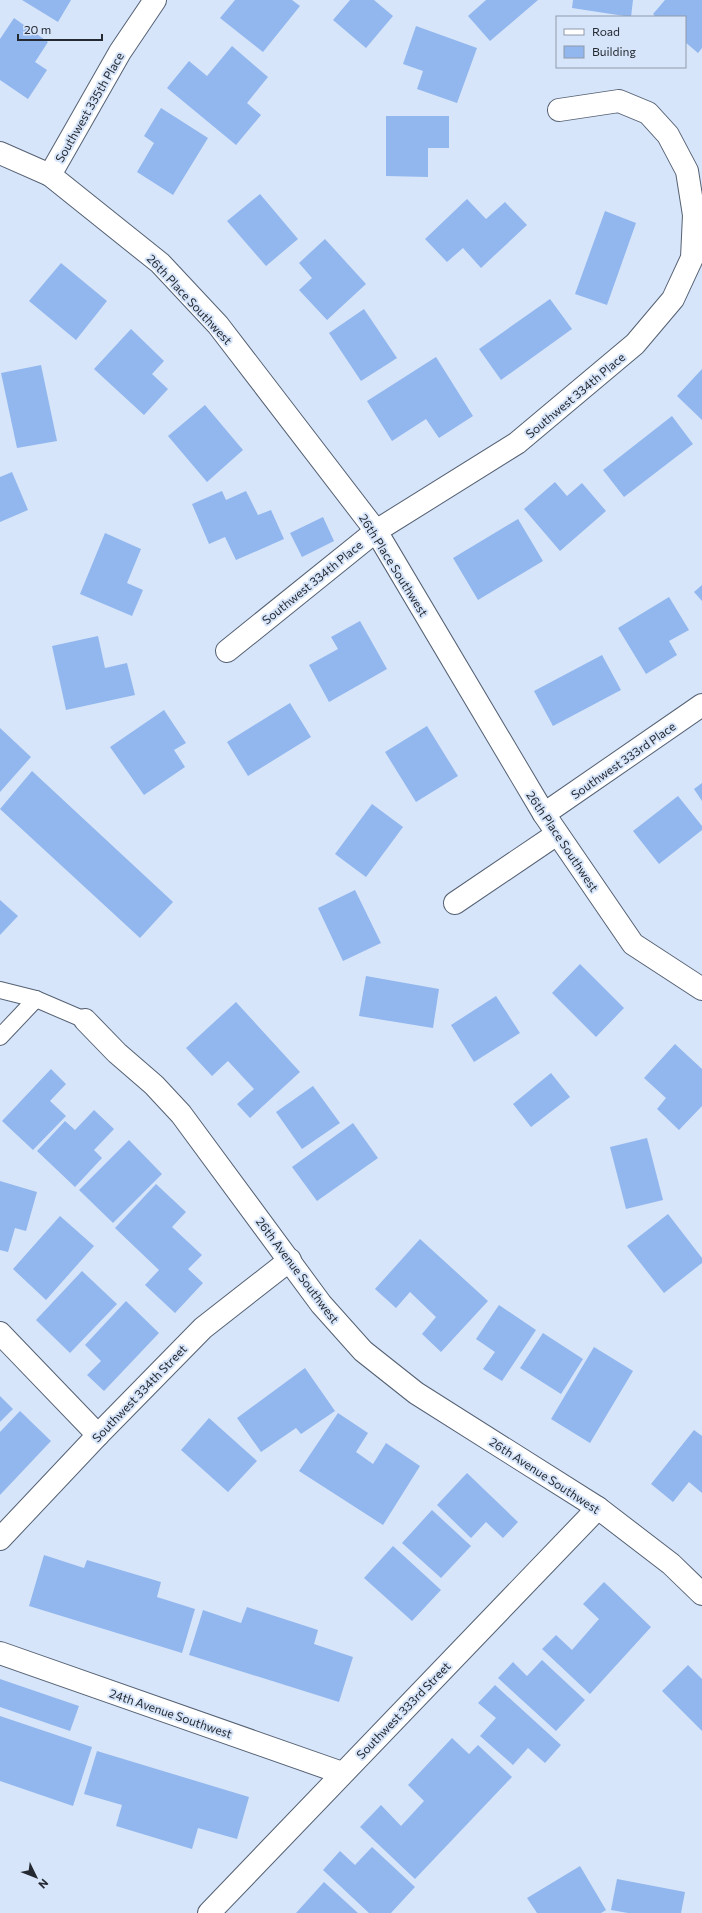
<svg xmlns="http://www.w3.org/2000/svg" width="702" height="1913" font-family="Commissioner,sans-serif">
<style>
.building{fill:#91b7ee}
.lines{fill:none;stroke-linecap:round;stroke-linejoin:round}
.lane-casing{stroke:#556173;stroke-width:18}
.street-casing{stroke:#556173;stroke-width:24}
.lane{stroke:#fff;stroke-width:16}
.street{stroke:#fff;stroke-width:22}
.labels{text-anchor:middle;dominant-baseline:central;stroke-width:4;stroke-linejoin:round;paint-order:stroke}
.street-label{font-size:12px;fill:#252a32;stroke:#d7e5fa}
</style>
<rect width="100%" height="100%" fill="#d7e5fa"/>
<g class="building">
<path d="M 22,0 L 71,0 L 58,22 Z"/>
<path d="M 235,0 L 292,0 L 300,6 L 263,52 L 220,18 Z"/>
<path d="M 350,0 L 374,0 L 393,16 L 366,48 L 333,20 Z"/>
<path d="M 486,0 L 538,0 L 490,41 L 468,16 Z"/>
<path d="M 573,0 L 633,0 L 631,17 L 572,8 Z"/>
<path d="M 665,0 L 702,0 L 702,48 L 698,53 L 685,42 L 685,17 L 656,17 L 653,14 Z"/>
<path d="M 14,18 L 48,42 L 35,62 L 47,70 L 28,99 L 0,80 L 0,39 Z"/>
<path d="M 416,26 L 477,48 L 457,103 L 417,89 L 423,71 L 403,64 Z"/>
<path d="M 232,46 L 268,77 L 247,103 L 261,115 L 236,145 L 167,88 L 189,61 L 207,76 Z"/>
<path d="M 161,108 L 208,138 L 173,195 L 137,172 L 154,143 L 144,136 Z"/>
<path d="M 386,116 L 449,116 L 449,148 L 428,148 L 428,177 L 386,176 Z"/>
<path d="M 260,194 L 298,239 L 266,266 L 227,221 Z"/>
<path d="M 467,199 L 486,219 L 505,202 L 527,225 L 481,268 L 463,248 L 447,262 L 425,239 Z"/>
<path d="M 605,211 L 636,223 L 607,305 L 575,294 Z"/>
<path d="M 325,239 L 366,284 L 327,320 L 299,290 L 312,278 L 299,263 Z"/>
<path d="M 61,263 L 107,301 L 76,340 L 29,301 Z"/>
<path d="M 550,299 L 572,329 L 501,380 L 479,349 Z"/>
<path d="M 364,309 L 397,358 L 361,381 L 329,333 Z"/>
<path d="M 131,329 L 164,361 L 152,374 L 168,389 L 144,415 L 94,369 Z"/>
<path d="M 436,357 L 473,416 L 439,438 L 426,419 L 392,441 L 367,401 Z"/>
<path d="M 41,365 L 57,441 L 17,448 L 1,373 Z"/>
<path d="M 702,369 L 702,420 L 677,396 Z"/>
<path d="M 205,405 L 243,450 L 207,482 L 168,436 Z"/>
<path d="M 672,416 L 693,444 L 624,497 L 603,470 Z"/>
<path d="M 12,472 L 28,510 L 0,522 L 0,477 Z"/>
<path d="M 555,482 L 567,496 L 582,483 L 606,511 L 560,551 L 524,509 Z"/>
<path d="M 222,491 L 226,500 L 246,491 L 258,515 L 271,510 L 284,539 L 236,560 L 225,537 L 209,544 L 192,504 Z"/>
<path d="M 323,517 L 334,541 L 302,557 L 290,533 Z"/>
<path d="M 518,519 L 543,561 L 478,600 L 453,558 Z"/>
<path d="M 105,533 L 141,549 L 127,583 L 143,590 L 132,616 L 80,594 Z"/>
<path d="M 702,585 L 702,601 L 694,592 Z"/>
<path d="M 669,597 L 689,630 L 669,641 L 677,655 L 646,674 L 618,628 Z"/>
<path d="M 360,621 L 387,669 L 329,702 L 309,665 L 338,649 L 331,637 Z"/>
<path d="M 98,636 L 105,668 L 127,663 L 135,695 L 66,710 L 52,646 Z"/>
<path d="M 602,655 L 621,690 L 553,726 L 534,691 Z"/>
<path d="M 290,703 L 311,737 L 248,776 L 227,742 Z"/>
<path d="M 164,710 L 186,743 L 174,750 L 185,767 L 144,795 L 110,747 Z"/>
<path d="M 427,726 L 458,776 L 416,802 L 385,752 Z"/>
<path d="M 0,728 L 31,757 L 0,792 Z"/>
<path d="M 32,771 L 173,902 L 140,938 L 0,809 Z"/>
<path d="M 702,783 L 702,801 L 694,789 Z"/>
<path d="M 678,796 L 702,826 L 702,830 L 659,864 L 633,831 Z"/>
<path d="M 372,804 L 403,827 L 366,877 L 335,854 Z"/>
<path d="M 355,890 L 381,943 L 343,961 L 318,908 Z"/>
<path d="M 0,900 L 18,916 L 0,935 Z"/>
<path d="M 580,964 L 624,1008 L 596,1037 L 552,993 Z"/>
<path d="M 366,976 L 439,989 L 433,1028 L 359,1016 Z"/>
<path d="M 496,996 L 520,1033 L 474,1062 L 451,1025 Z"/>
<path d="M 236,1002 L 300,1072 L 250,1118 L 237,1104 L 254,1089 L 228,1061 L 212,1076 L 186,1048 Z"/>
<path d="M 675,1044 L 702,1069 L 702,1106 L 679,1130 L 657,1109 L 666,1098 L 644,1078 Z"/>
<path d="M 51,1069 L 66,1084 L 50,1101 L 66,1116 L 33,1150 L 2,1121 Z"/>
<path d="M 551,1073 L 570,1097 L 531,1127 L 513,1104 Z"/>
<path d="M 313,1086 L 340,1123 L 302,1149 L 276,1112 Z"/>
<path d="M 94,1110 L 114,1129 L 94,1150 L 102,1158 L 75,1187 L 37,1151 L 65,1121 L 75,1130 Z"/>
<path d="M 353,1123 L 378,1158 L 317,1201 L 292,1167 Z"/>
<path d="M 647,1138 L 663,1200 L 626,1209 L 610,1147 Z"/>
<path d="M 129,1140 L 162,1174 L 113,1223 L 79,1190 Z"/>
<path d="M 0,1181 L 37,1192 L 26,1231 L 15,1228 L 8,1252 L 0,1250 Z"/>
<path d="M 156,1184 L 186,1212 L 172,1227 L 202,1255 L 188,1269 L 203,1283 L 175,1313 L 145,1285 L 159,1270 L 115,1228 Z"/>
<path d="M 668,1214 L 702,1258 L 702,1263 L 664,1293 L 627,1246 Z"/>
<path d="M 60,1216 L 94,1246 L 46,1300 L 13,1269 Z"/>
<path d="M 420,1239 L 488,1301 L 441,1352 L 422,1334 L 436,1317 L 410,1292 L 396,1308 L 375,1289 Z"/>
<path d="M 82,1271 L 117,1304 L 70,1353 L 36,1320 Z"/>
<path d="M 126,1301 L 159,1333 L 104,1391 L 87,1375 L 101,1361 L 85,1345 Z"/>
<path d="M 499,1305 L 536,1330 L 502,1381 L 483,1369 L 495,1352 L 476,1339 Z"/>
<path d="M 543,1333 L 583,1359 L 561,1394 L 520,1368 Z"/>
<path d="M 594,1347 L 633,1371 L 590,1443 L 551,1419 Z"/>
<path d="M 305,1368 L 335,1411 L 301,1434 L 296,1428 L 261,1452 L 237,1418 Z"/>
<path d="M 0,1396 L 13,1409 L 0,1422 Z"/>
<path d="M 20,1411 L 51,1441 L 0,1495 L 0,1432 Z"/>
<path d="M 338,1413 L 368,1433 L 356,1452 L 373,1464 L 386,1443 L 420,1466 L 383,1525 L 299,1471 Z"/>
<path d="M 209,1418 L 257,1461 L 228,1492 L 181,1450 Z"/>
<path d="M 694,1430 L 702,1436 L 702,1493 L 689,1482 L 673,1502 L 651,1484 Z"/>
<path d="M 467,1473 L 518,1522 L 503,1538 L 486,1522 L 471,1538 L 437,1505 Z"/>
<path d="M 432,1510 L 471,1546 L 441,1578 L 402,1543 Z"/>
<path d="M 393,1546 L 441,1590 L 412,1621 L 364,1578 Z"/>
<path d="M 44,1555 L 84,1568 L 87,1560 L 161,1582 L 157,1597 L 195,1609 L 182,1653 L 29,1606 Z"/>
<path d="M 604,1582 L 651,1627 L 590,1694 L 542,1649 L 556,1635 L 572,1650 L 599,1619 L 583,1604 Z"/>
<path d="M 247,1607 L 318,1630 L 314,1644 L 353,1657 L 339,1702 L 189,1655 L 203,1610 L 241,1623 Z"/>
<path d="M 542,1660 L 585,1700 L 556,1731 L 498,1678 L 513,1662 L 527,1676 Z"/>
<path d="M 688,1665 L 702,1679 L 702,1731 L 662,1691 Z"/>
<path d="M 0,1679 L 79,1706 L 70,1731 L 0,1707 Z"/>
<path d="M 495,1685 L 561,1745 L 545,1763 L 528,1748 L 513,1765 L 480,1736 L 496,1718 L 478,1703 Z"/>
<path d="M 0,1716 L 92,1747 L 73,1806 L 0,1781 Z"/>
<path d="M 452,1738 L 469,1754 L 478,1745 L 512,1777 L 415,1879 L 360,1827 L 381,1805 L 401,1826 L 424,1801 L 408,1785 Z"/>
<path d="M 97,1751 L 249,1797 L 237,1839 L 198,1828 L 192,1849 L 116,1826 L 122,1805 L 84,1794 Z"/>
<path d="M 372,1847 L 415,1887 L 391,1913 L 369,1913 L 323,1870 L 340,1851 L 355,1865 Z"/>
<path d="M 580,1866 L 606,1910 L 601,1913 L 537,1913 L 527,1898 Z"/>
<path d="M 617,1879 L 685,1892 L 681,1913 L 628,1913 L 611,1910 Z"/>
<path d="M 324,1882 L 358,1913 L 296,1913 Z"/>
</g>
<g class="lines">
<g class="lane-casing">
<g id="lane">
<path d="M 0,990 L 36,999 L 85,1020"/>
<path d="M 0,1037 L 36,999"/>
</g>
</g>
<g class="street-casing">
<g id="street">
<path d="M 0,153 L 50,175 L 160,263 L 218,325 L 376,531 L 544,814 L 633,944 L 702,989"/>
<path d="M 50,175 L 120,52 L 155,0"/>
<path d="M 227,651 L 376,531 L 517,443 L 635,344 L 673,299 L 692,258 L 694,215 L 687,171 L 668,135 L 648,113 L 619,101 L 559,110"/>
<path d="M 544,814 L 702,705"/>
<path d="M 455,903 L 557,834"/>
<path d="M 85,1020 L 117,1053 L 154,1085 L 181,1114 L 321,1304 L 363,1351 L 416,1393 L 598,1508 L 671,1564 L 702,1594"/>
<path d="M 0,1333 L 98,1435"/>
<path d="M 0,1539 L 98,1435 L 203,1328 L 290,1260"/>
<path d="M 0,1653 L 342,1773"/>
<path d="M 209,1913 L 598,1508"/>
</g>
</g>
<use href="#lane" class="lane"/>
<use href="#street" class="street"/>
</g>
<g class="labels">
<g class="street-label">
<text transform="translate(89 107) rotate(-60)">Southwest 335th Place</text>
<text transform="translate(190 299) rotate(47)">26th Place Southwest</text>
<text transform="translate(575 395) rotate(-40)">Southwest 334th Place</text>
<text transform="translate(394 565) rotate(58)">26th Place Southwest</text>
<text transform="translate(312 582) rotate(-39)">Southwest 334th Place</text>
<text transform="translate(623 760) rotate(-35)">Southwest 333rd Place</text>
<text transform="translate(563 841) rotate(56)">26th Place Southwest</text>
<text transform="translate(298 1270) rotate(53)">26th Avenue Southwest</text>
<text transform="translate(139 1393) rotate(-46)">Southwest 334th Street</text>
<text transform="translate(545 1475) rotate(33)">26th Avenue Southwest</text>
<text transform="translate(403 1710) rotate(-46)">Southwest 333rd Street</text>
<text transform="translate(171 1713) rotate(19)">24th Avenue Southwest</text>
</g>
</g>
<rect x="556" y="16" width="130" height="52" fill="#d7e5fa" stroke="#909aaa"/>
<rect x="564" y="29" width="20" height="6" fill="#ffffff" stroke="#909aaa"/>
<text x="592" y="36" font-size="12" fill="#252a32">Road</text>
<rect x="564" y="46" width="20" height="12" fill="#91b7ee" stroke="#909aaa"/>
<text x="592" y="56" font-size="12" fill="#252a32">Building</text>
<g transform="translate(36 1877) rotate(133)" stroke="#d7e5fa" stroke-width="3" paint-order="stroke">
<path d="M0-3L7 15L0 10L-7 15Z" fill="#252a32"/>
<text y="-6" font-size="11" font-weight="bold" text-anchor="middle" fill="#252a32">N</text>
</g>
<path d="M18 34v6h84v-6" fill="none" stroke="#252a32" stroke-width="2"/>
<text x="24" y="34" font-size="12" fill="#252a32" stroke="#d7e5fa" stroke-width="3" paint-order="stroke">20 m</text>
</svg>
